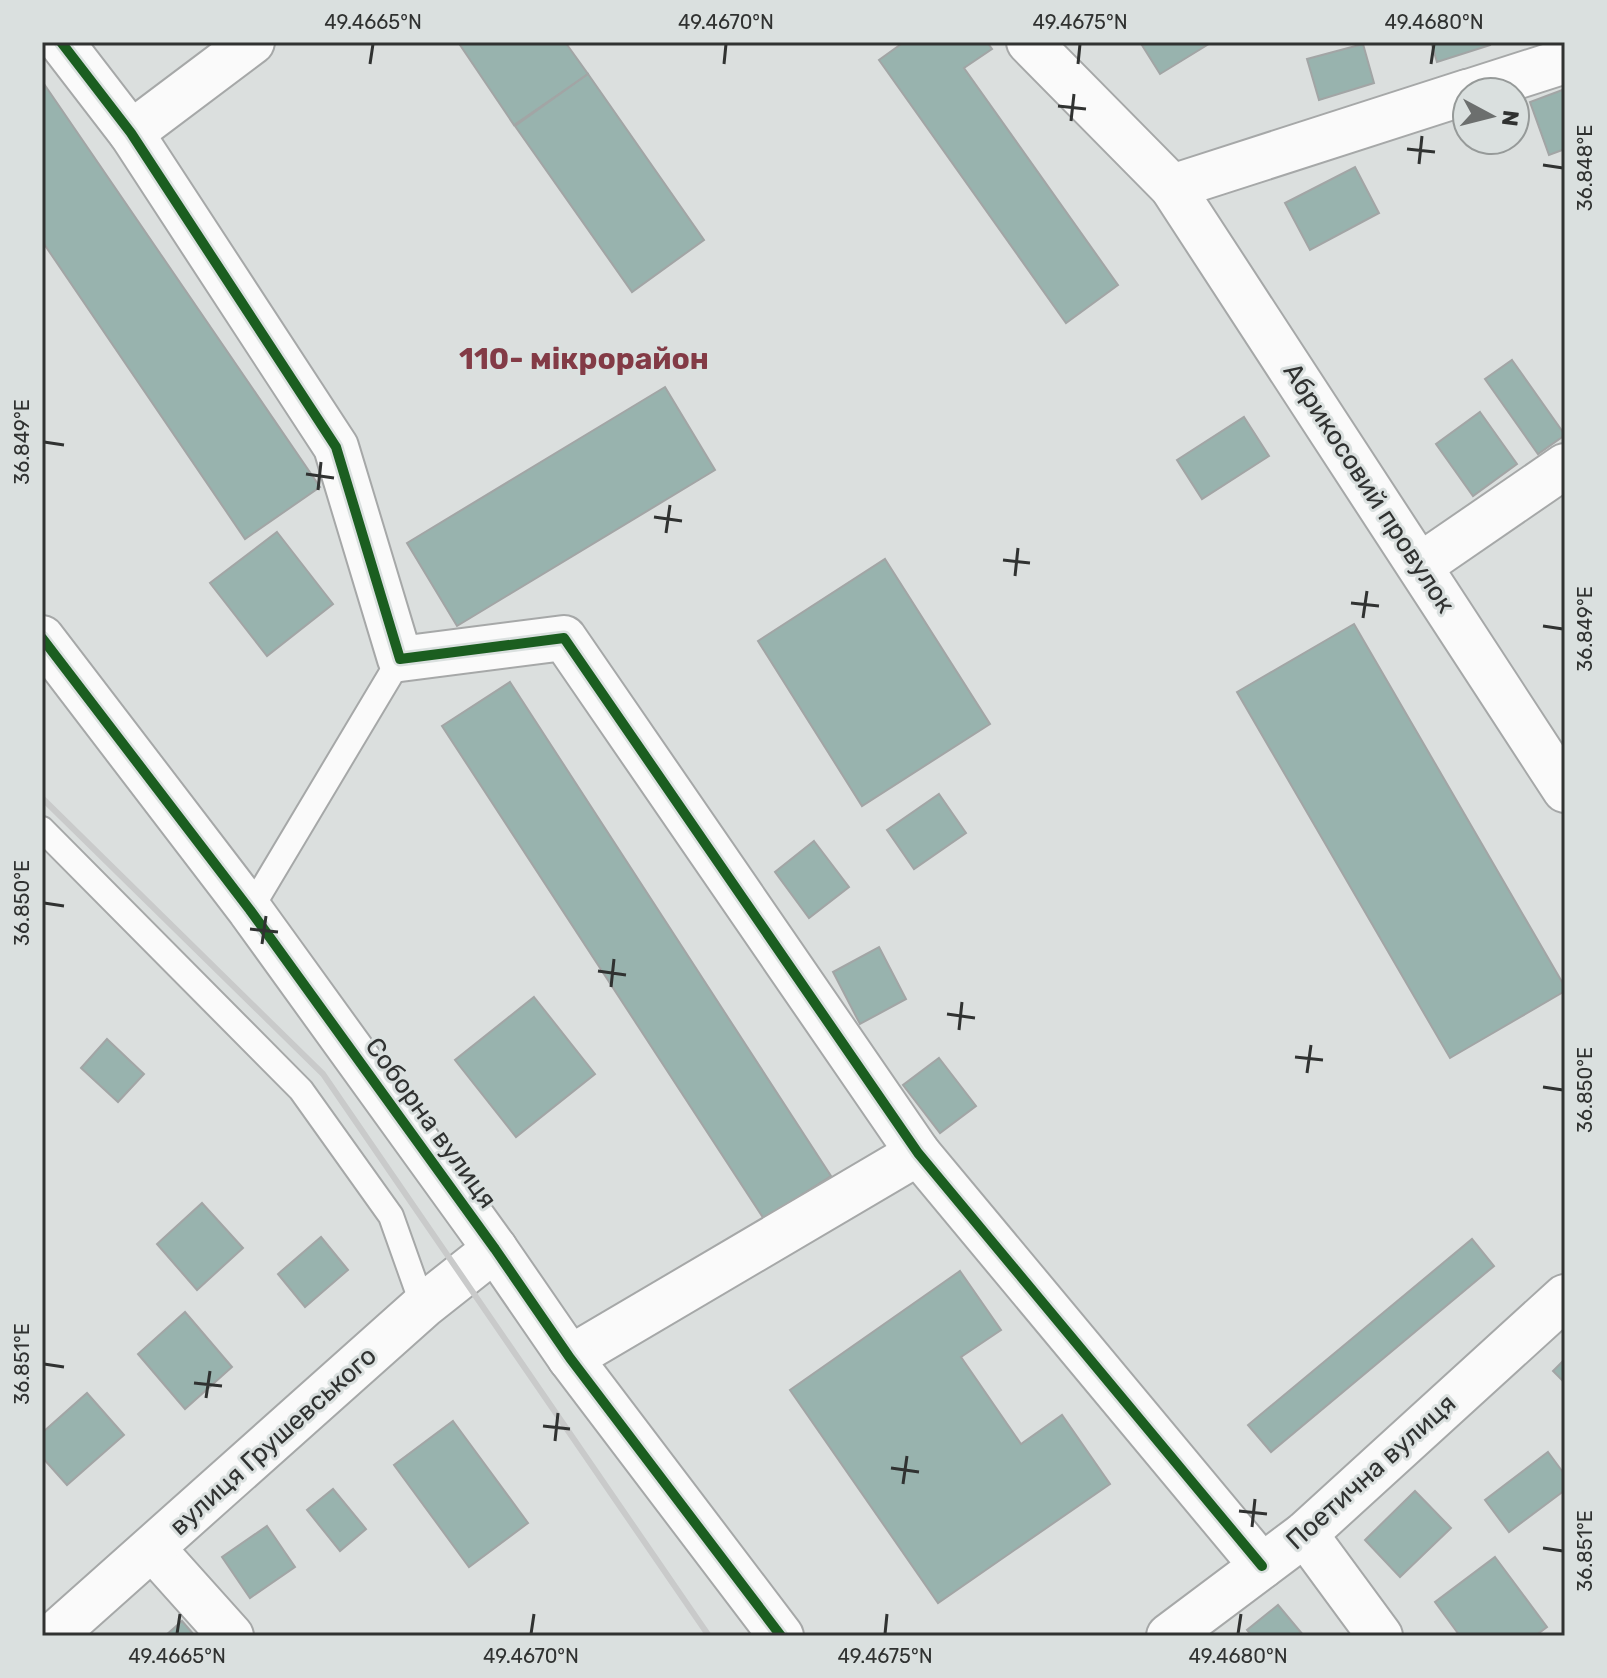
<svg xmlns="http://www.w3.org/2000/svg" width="1607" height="1678" font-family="Rubik,sans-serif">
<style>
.building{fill:#98b3ae;stroke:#a2a5a5;stroke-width:2}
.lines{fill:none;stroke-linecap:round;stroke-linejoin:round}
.service-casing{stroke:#a6a8a8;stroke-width:28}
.minor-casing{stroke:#a6a8a8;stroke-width:48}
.tertiary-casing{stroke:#a6a8a8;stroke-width:48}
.service{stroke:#fafafa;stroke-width:24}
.minor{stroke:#fafafa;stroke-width:44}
.tertiary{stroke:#fafafa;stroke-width:44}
.rail{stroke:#c9caca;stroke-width:6}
.cycleway-casing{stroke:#dae0df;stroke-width:15}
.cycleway{stroke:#1b5e20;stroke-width:10}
.ticks{fill:none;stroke:#303231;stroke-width:3}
.labels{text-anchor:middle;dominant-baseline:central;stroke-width:6;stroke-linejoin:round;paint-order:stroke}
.street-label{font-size:26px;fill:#303231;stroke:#dae0df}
.quarter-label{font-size:30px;font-weight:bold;fill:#833b46;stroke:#dae0df}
.neatline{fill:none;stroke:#303231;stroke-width:3}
.ticks-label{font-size:20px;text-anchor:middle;fill:#303231}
</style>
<rect width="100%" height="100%" fill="#dbdfde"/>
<g class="building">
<path d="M 458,42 L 565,42 L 588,74 L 514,125 Z"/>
<path d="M 904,42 L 987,42 L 992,49 L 964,68 L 1118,285 L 1066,323 L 879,60 Z"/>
<path d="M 1140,42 L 1212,42 L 1160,74 Z"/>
<path d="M 1431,42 L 1489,42 L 1490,45 L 1437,62 Z"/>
<path d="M 1363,44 L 1374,83 L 1319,100 L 1307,59 Z"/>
<path d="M 588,74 L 704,240 L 632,292 L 515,126 Z"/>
<path d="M 42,81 L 320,487 L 245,539 L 42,241 Z"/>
<path d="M 1565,89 L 1565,149 L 1549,155 L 1530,102 Z"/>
<path d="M 1355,167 L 1379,213 L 1310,250 L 1285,203 Z"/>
<path d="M 1512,360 L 1565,435 L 1538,454 L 1485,379 Z"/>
<path d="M 665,387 L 715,470 L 457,626 L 407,543 Z"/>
<path d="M 1480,412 L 1517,464 L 1473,496 L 1436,444 Z"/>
<path d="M 1244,417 L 1269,456 L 1202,499 L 1177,460 Z"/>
<path d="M 277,532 L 333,604 L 267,656 L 210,583 Z"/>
<path d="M 885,559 L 990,724 L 862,806 L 758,641 Z"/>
<path d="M 1354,624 L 1565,987 L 1565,991 L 1450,1058 L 1237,692 Z"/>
<path d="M 510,682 L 831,1176 L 764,1219 L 442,726 Z"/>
<path d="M 939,794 L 966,833 L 914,869 L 887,830 Z"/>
<path d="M 814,841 L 849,887 L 809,918 L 775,872 Z"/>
<path d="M 879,947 L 906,999 L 860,1024 L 833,972 Z"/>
<path d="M 534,997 L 595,1074 L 516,1137 L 455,1060 Z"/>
<path d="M 107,1039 L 144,1074 L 118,1102 L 81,1068 Z"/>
<path d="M 939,1058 L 976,1106 L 940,1133 L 903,1085 Z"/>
<path d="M 202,1203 L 243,1248 L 197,1290 L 157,1244 Z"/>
<path d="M 321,1237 L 348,1270 L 305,1307 L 278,1274 Z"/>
<path d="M 1472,1239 L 1494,1266 L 1271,1452 L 1248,1425 Z"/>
<path d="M 960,1271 L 1001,1330 L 961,1357 L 1021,1444 L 1062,1415 L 1110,1484 L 938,1603 L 790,1390 Z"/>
<path d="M 185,1312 L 232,1367 L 185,1409 L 138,1354 Z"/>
<path d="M 1565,1359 L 1565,1383 L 1553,1371 Z"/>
<path d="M 87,1393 L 124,1435 L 67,1485 L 42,1457 L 42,1433 Z"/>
<path d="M 453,1421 L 528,1523 L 469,1567 L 394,1465 Z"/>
<path d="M 1548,1452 L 1565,1475 L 1565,1490 L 1509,1532 L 1485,1500 Z"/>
<path d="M 333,1489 L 366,1529 L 340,1551 L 307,1510 Z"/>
<path d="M 1415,1491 L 1451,1528 L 1400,1577 L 1365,1540 Z"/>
<path d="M 267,1526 L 295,1567 L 250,1598 L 222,1557 Z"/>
<path d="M 1495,1557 L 1547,1627 L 1535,1636 L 1460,1636 L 1435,1602 Z"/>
<path d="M 1278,1605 L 1304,1636 L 1252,1636 L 1247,1630 Z"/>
<path d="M 182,1621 L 195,1636 L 165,1636 Z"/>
</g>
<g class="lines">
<g class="service-casing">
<g id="service">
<path d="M 42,829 L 301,1090 L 391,1216 L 423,1306"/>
<path d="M 250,910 L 400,659"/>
</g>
</g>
<g class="minor-casing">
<g id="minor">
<path d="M 61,42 L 131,133 L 336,447 L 400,659 L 564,638 L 918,1153 L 1262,1566"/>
<path d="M 1029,42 L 1172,187 L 1565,790"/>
<path d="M 1468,92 L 1565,61"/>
<path d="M 131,133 L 252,42"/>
<path d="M 1172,187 L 1467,92"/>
<path d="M 1421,565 L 1565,466"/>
<path d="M 570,1358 L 918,1153"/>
<path d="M 1305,1534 L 1380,1636"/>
<path d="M 153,1549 L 231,1636"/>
<path d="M 1169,1636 L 1305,1534 L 1565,1297"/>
</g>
</g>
<g class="tertiary-casing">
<g id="tertiary">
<path d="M 42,638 L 250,910 L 495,1249 L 570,1358 L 781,1636"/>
<path d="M 53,1636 L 423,1306 L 495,1249"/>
</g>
</g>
<use href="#service" class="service"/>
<use href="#minor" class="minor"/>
<use href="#tertiary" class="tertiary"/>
<path class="rail" d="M 42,798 L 323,1074 L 709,1636"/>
<g class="cycleway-casing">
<g id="cycleway">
<path d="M 61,42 L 131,133 L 336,447 L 400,659 L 564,638 L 918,1153 L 1262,1566"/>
<path d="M 42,638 L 250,910 L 495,1249 L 570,1358 L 781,1636"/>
</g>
</g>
<use href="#cycleway" class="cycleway"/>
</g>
<path class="ticks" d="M 370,64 L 373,44M 724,64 L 726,44M 1078,64 L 1080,44M 1431,64 L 1434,44M 1058,106 L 1086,109M 1071,121 L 1074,94M 1407,149 L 1435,152M 1419,164 L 1422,136M 1543,165 L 1563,168M 44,442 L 64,445M 306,474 L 334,478M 318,490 L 321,462M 654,517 L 682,521M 666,533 L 670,505M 1003,560 L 1030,563M 1015,576 L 1018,548M 1351,603 L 1379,606M 1363,618 L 1367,591M 1543,626 L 1563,629M 44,903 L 64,906M 250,929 L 278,932M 262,944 L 266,916M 598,971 L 626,975M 611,987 L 614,959M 947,1014 L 975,1018M 959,1030 L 962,1002M 1295,1057 L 1323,1060M 1307,1073 L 1311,1045M 1543,1087 L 1563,1090M 44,1364 L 64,1367M 194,1383 L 222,1386M 206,1398 L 210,1371M 543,1426 L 570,1429M 555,1441 L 558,1413M 891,1468 L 919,1472M 903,1484 L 907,1456M 1239,1511 L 1267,1514M 1252,1527 L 1255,1499M 1543,1548 L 1563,1551M 177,1634 L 180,1614M 531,1634 L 534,1614M 885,1634 L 887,1614M 1238,1634 L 1241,1614"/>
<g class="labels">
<g class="street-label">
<text transform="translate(1369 488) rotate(57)">Абрикосовий провулок</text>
<text transform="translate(431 1123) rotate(54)">Соборна вулиця</text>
<text transform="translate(273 1441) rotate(-42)">вулиця Грушевського</text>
<text transform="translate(1371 1472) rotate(-42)">Поетична вулиця</text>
</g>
<g class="quarter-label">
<text x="584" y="359">110- мікрорайон</text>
</g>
</g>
<rect width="1607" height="1678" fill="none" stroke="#dae0df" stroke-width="88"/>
<g transform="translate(1491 116) rotate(97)"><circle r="38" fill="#dae0df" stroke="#969a99" stroke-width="2"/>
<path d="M0-6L14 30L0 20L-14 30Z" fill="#6c6f6e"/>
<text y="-12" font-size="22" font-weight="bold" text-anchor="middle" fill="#303231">N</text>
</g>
<rect x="44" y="44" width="1519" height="1590" class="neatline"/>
<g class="ticks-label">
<text x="373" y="29">49.4665°N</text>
<text x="726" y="29">49.4670°N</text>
<text x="1080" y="29">49.4675°N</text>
<text x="1434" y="29">49.4680°N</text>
<text transform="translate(1585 168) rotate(-90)" y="7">36.848°E</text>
<text transform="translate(22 442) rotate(-90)" y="7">36.849°E</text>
<text transform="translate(1585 629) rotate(-90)" y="7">36.849°E</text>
<text transform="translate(22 903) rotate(-90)" y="7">36.850°E</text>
<text transform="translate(1585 1090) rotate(-90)" y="7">36.850°E</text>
<text transform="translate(22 1364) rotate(-90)" y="7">36.851°E</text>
<text transform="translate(1585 1551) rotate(-90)" y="7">36.851°E</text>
<text x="177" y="1663">49.4665°N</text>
<text x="531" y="1663">49.4670°N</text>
<text x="885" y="1663">49.4675°N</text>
<text x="1238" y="1663">49.4680°N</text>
</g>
</svg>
